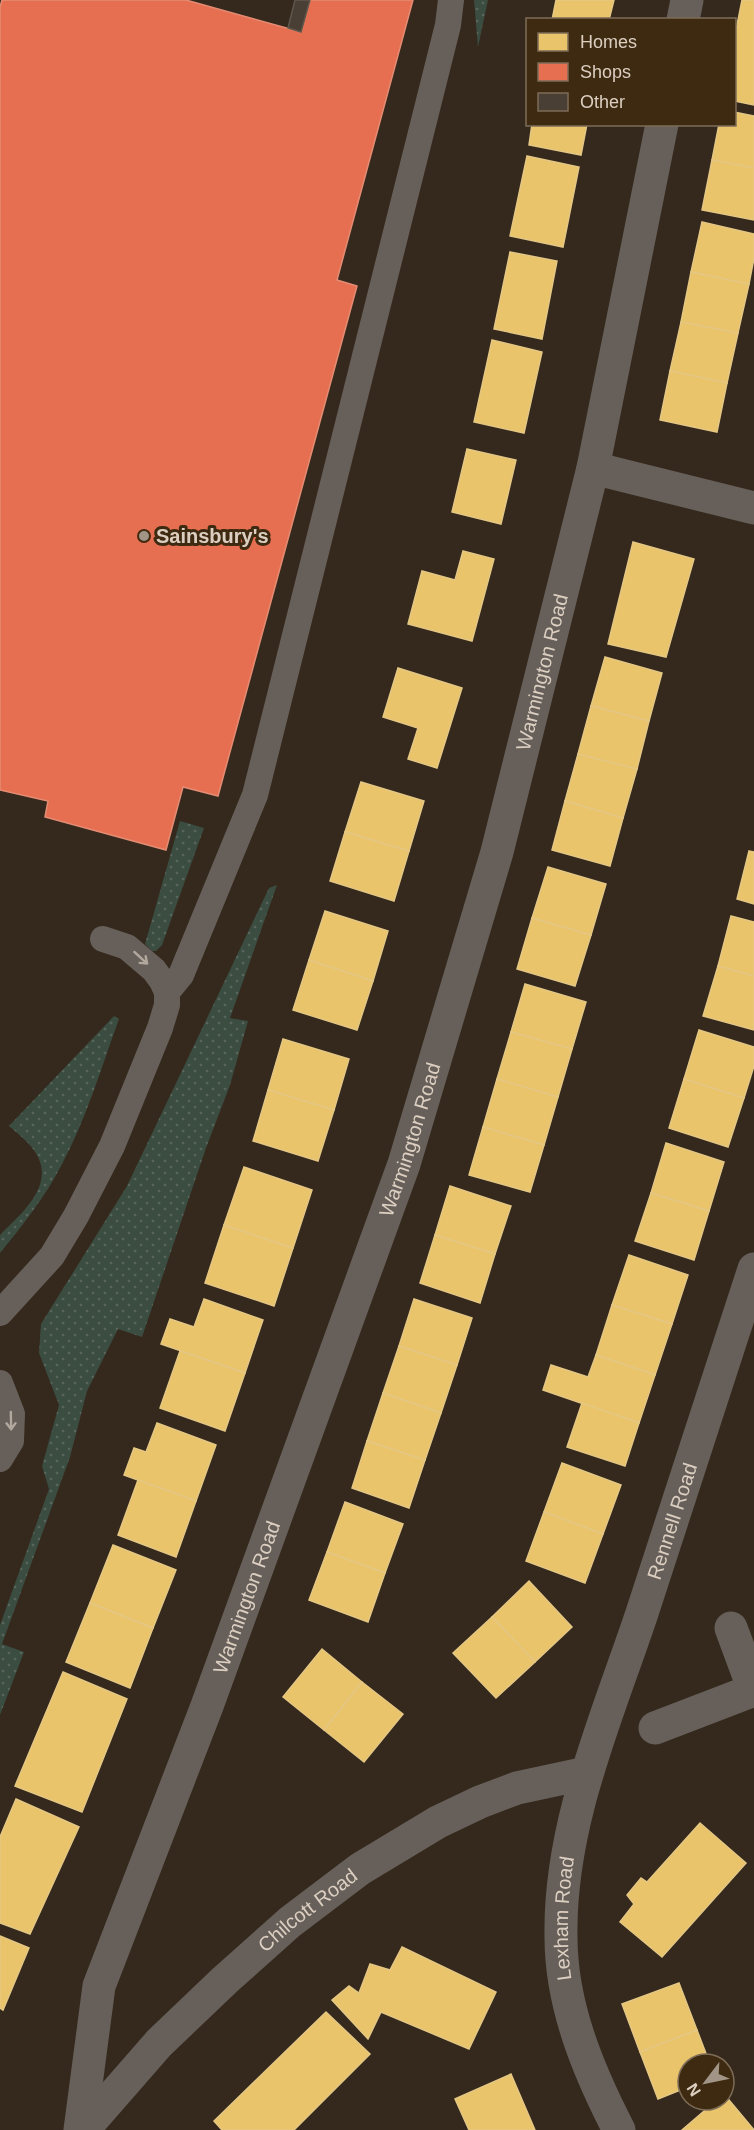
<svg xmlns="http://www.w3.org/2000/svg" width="754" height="2130" font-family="Arial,sans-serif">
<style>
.grass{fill:url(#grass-dots)}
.homes{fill:#e9c46a;stroke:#e5c784;stroke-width:1.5}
.shops{fill:#e76f51;stroke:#e48c73;stroke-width:1.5}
.building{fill:#493f35;stroke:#61564c;stroke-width:1.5}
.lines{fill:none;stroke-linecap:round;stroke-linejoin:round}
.lane{stroke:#67605a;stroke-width:26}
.street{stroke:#67605a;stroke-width:33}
.oneway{stroke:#b3a89d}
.poi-dot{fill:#a19587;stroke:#3e2a11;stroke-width:2}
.labels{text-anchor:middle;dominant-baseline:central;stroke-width:6;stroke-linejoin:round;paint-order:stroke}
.poi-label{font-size:20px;font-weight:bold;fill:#dccfc1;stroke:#3e2a11;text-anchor:start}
.street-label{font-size:20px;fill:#dccfc1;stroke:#3e2a11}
</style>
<defs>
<pattern id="grass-dots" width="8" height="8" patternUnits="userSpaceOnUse" patternTransform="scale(1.5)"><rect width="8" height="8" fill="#3b4c41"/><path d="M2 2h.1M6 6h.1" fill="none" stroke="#57655b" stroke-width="1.8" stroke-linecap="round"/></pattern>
</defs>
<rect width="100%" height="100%" fill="#34291c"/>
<g class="grass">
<path d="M 474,0 L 488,0 L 478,47 Z"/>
<path d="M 180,821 L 204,828 L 162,945 L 156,951 L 152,951 L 145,944 Z"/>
<path d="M 277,885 L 230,1018 L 248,1021 L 230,1085 L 206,1148 L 142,1337 L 118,1329 L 87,1391 L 70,1457 L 2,1644 L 24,1652 L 0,1715 L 0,1625 L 49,1489 L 42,1466 L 59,1405 L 39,1353 L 41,1324 L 127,1186 L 269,888 Z"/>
<path d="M 114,1016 L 119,1019 C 101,1068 86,1120 61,1166 C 45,1197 22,1226 0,1253 L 0,1235 C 22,1213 59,1183 33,1149 C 26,1140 17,1133 9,1126 Z"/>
</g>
<g class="homes">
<path d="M 556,0 L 614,0 L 609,20 L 552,20 Z"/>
<path d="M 742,0 L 754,0 L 754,105 L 734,101 L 734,40 Z"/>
<path d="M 734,112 L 754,116 L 754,168 L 712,160 L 719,124 L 734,124 Z"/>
<path d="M 532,124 L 587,124 L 581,155 L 529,145 Z"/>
<path d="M 527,156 L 579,167 L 563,247 L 510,236 Z"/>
<path d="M 712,160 L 754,168 L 754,220 L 702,210 Z"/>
<path d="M 702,222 L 754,234 L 754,258 L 749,284 L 691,272 Z"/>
<path d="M 510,252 L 557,261 L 542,339 L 494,329 Z"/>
<path d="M 691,272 L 749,284 L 738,333 L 681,322 Z"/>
<path d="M 681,322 L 738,333 L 727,383 L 670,371 Z"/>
<path d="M 492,340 L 542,352 L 524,433 L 474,422 Z"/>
<path d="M 670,371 L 727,383 L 717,432 L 660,420 Z"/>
<path d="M 467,449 L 516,460 L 501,524 L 452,512 Z"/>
<path d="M 633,542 L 694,559 L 666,657 L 608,644 Z"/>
<path d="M 463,551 L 494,559 L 472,641 L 408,624 L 422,571 L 455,580 Z"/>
<path d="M 605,657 L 662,673 L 649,721 L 591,706 Z"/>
<path d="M 398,668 L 462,688 L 437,768 L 408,759 L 418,728 L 383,717 Z"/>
<path d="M 591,706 L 649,721 L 637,769 L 578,754 Z"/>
<path d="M 578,754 L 637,769 L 623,818 L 565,801 Z"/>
<path d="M 361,782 L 424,801 L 409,851 L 345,832 Z"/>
<path d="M 565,801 L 623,818 L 610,866 L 552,850 Z"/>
<path d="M 345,832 L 409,851 L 394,901 L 330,881 Z"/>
<path d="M 749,851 L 754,852 L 754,904 L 737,899 Z"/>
<path d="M 548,867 L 606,884 L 591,935 L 532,918 Z"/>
<path d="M 325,911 L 388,931 L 373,981 L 309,960 Z"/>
<path d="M 731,916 L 754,922 L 754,976 L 718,966 Z"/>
<path d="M 532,918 L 591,935 L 575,986 L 517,969 Z"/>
<path d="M 309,960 L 373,981 L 357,1030 L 293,1010 Z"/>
<path d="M 718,966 L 754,976 L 754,1030 L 703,1016 Z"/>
<path d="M 525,984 L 586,1002 L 572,1049 L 511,1032 Z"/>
<path d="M 699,1030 L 754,1047 L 754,1066 L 744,1098 L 684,1079 Z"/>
<path d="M 511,1032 L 572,1049 L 558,1097 L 497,1079 Z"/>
<path d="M 283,1039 L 349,1059 L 334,1110 L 268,1090 Z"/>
<path d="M 497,1079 L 558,1097 L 544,1145 L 483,1127 Z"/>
<path d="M 684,1079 L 744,1098 L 728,1147 L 669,1128 Z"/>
<path d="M 268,1090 L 334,1110 L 318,1161 L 253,1141 Z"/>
<path d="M 483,1127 L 544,1145 L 530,1192 L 469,1175 Z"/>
<path d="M 666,1143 L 724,1162 L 709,1211 L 651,1193 Z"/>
<path d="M 244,1167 L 312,1190 L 293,1248 L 224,1225 Z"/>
<path d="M 450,1186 L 511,1206 L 495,1254 L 435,1235 Z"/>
<path d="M 651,1193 L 709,1211 L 694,1260 L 635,1241 Z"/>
<path d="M 224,1225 L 293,1248 L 274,1306 L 205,1283 Z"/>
<path d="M 435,1235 L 495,1254 L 480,1303 L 420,1283 Z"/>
<path d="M 629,1255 L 688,1275 L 672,1324 L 612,1305 Z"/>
<path d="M 204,1299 L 263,1320 L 245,1373 L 161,1344 L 170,1319 L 194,1327 Z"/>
<path d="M 414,1299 L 472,1318 L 457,1365 L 399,1346 Z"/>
<path d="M 612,1305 L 672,1324 L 655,1375 L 596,1355 Z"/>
<path d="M 399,1346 L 457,1365 L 441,1413 L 383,1393 Z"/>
<path d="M 180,1351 L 245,1373 L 225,1431 L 160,1408 Z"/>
<path d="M 596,1355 L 655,1375 L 639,1423 L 543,1390 L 551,1365 L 588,1377 Z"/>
<path d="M 383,1393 L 441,1413 L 425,1460 L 367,1441 Z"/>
<path d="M 582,1403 L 639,1423 L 625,1466 L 567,1447 Z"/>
<path d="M 157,1423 L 216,1445 L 196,1501 L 124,1475 L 134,1448 L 146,1452 Z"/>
<path d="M 367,1441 L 425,1460 L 409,1508 L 352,1488 Z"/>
<path d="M 562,1463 L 621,1485 L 603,1534 L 544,1512 Z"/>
<path d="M 138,1480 L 196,1501 L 176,1557 L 118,1535 Z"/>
<path d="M 345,1502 L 403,1524 L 385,1573 L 327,1552 Z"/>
<path d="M 544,1512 L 603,1534 L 585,1583 L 526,1561 Z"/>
<path d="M 113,1545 L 176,1570 L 153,1628 L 90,1603 Z"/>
<path d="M 327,1552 L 385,1573 L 368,1622 L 309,1600 Z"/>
<path d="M 529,1581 L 572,1627 L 535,1662 L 492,1617 Z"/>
<path d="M 90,1603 L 153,1628 L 130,1688 L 66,1662 Z"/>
<path d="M 492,1617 L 535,1662 L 496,1698 L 453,1653 Z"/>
<path d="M 322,1649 L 362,1682 L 324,1730 L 283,1697 Z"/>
<path d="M 63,1672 L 127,1699 L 82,1812 L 15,1786 Z"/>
<path d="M 362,1682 L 403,1714 L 364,1762 L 324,1730 Z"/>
<path d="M 16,1799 L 79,1827 L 30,1934 L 0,1923 L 0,1837 Z"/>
<path d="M 700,1823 L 746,1863 L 662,1957 L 620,1922 L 634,1904 L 627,1895 L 641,1878 L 647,1882 Z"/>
<path d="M 0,1936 L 29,1948 L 3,2010 L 0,2008 Z"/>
<path d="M 402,1947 L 496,1992 L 469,2049 L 381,2012 L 368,2039 L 332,2000 L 349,1986 L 359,1993 L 370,1964 L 390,1970 Z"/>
<path d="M 679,1983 L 697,2030 L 640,2052 L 622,2004 Z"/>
<path d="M 326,2012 L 370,2054 L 294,2130 L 222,2130 L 214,2121 Z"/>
<path d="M 697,2030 L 710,2064 L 688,2064 L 688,2087 L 658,2099 L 640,2052 Z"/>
<path d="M 511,2074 L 535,2130 L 469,2130 L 455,2099 Z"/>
<path d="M 724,2094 L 754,2130 L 682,2130 L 717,2100 L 724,2100 Z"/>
</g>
<path class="shops" d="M 2,0 L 186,0 L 301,32 L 310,0 L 413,0 L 337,280 L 357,286 L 218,796 L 183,787 L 166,850 L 45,817 L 48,801 L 0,790 L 0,7 Z"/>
<path class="building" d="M 295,0 L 310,0 L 301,32 L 288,28 Z"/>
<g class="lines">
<g class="lane">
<path d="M 167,992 L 181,975 L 255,795 L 448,25 L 451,0"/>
<path d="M 0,1313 L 52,1256 L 76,1216 L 112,1146 L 160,1028 L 167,1005 L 167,992 L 162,981 L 154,970 L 127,947 L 103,939"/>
<path d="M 0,1383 L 12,1414 L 11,1441 L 0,1459"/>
</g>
<g class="street">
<path d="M 683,20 L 687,0"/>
<path d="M 593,468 L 754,508"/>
<path d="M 655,1728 L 754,1690 L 731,1628"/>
<path id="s1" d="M 80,2130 L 99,1986 L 207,1706 L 404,1164 L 497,852 L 593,468 L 662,124"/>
<path id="s2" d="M 83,2130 L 159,2043 L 225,1980 L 290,1922 L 360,1869 L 438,1822 L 480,1802 L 517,1788 L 587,1773"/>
<path id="s3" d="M 619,2130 C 588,2070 561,2005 561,1937 C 559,1824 607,1718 642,1613 C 680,1499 716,1384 754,1269"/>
</g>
</g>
<defs><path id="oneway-shaft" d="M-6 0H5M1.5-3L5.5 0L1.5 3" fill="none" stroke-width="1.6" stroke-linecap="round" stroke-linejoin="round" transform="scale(1.5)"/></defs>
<g class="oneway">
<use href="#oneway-shaft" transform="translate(141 958) rotate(42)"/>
<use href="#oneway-shaft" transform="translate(11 1421) rotate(89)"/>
</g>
<circle class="poi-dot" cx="144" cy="536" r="6"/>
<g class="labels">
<g class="poi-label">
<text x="156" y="536">Sainsbury's</text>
</g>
<g class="street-label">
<text stroke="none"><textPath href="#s1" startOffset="1533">Warmington Road</textPath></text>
<text stroke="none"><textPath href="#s1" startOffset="1047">Warmington Road</textPath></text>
<text stroke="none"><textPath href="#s3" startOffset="636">Rennell Road</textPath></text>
<text stroke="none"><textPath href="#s1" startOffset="561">Warmington Road</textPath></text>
<text stroke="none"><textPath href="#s2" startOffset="315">Chilcott Road</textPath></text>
<text stroke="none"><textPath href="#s3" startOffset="222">Lexham Road</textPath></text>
</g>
</g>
<rect x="526" y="18" width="210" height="108" fill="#3e2a11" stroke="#7d6c57" stroke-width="1.5"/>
<rect x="538" y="33" width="30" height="18" fill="#e9c46a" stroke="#7d6c57" stroke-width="1.5"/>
<text x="580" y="48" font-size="18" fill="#dccfc1">Homes</text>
<rect x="538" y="63" width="30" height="18" fill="#e76f51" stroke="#7d6c57" stroke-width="1.5"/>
<text x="580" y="78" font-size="18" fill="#dccfc1">Shops</text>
<rect x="538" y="93" width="30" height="18" fill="#493f35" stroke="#7d6c57" stroke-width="1.5"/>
<text x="580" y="108" font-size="18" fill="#dccfc1">Other</text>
<g transform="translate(706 2082) rotate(238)"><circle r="28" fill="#3e2a11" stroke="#7d6c57" stroke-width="1.5"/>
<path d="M0-4.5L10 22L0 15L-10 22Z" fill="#a19587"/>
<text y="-9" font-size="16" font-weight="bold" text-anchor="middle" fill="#dccfc1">N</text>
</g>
</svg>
